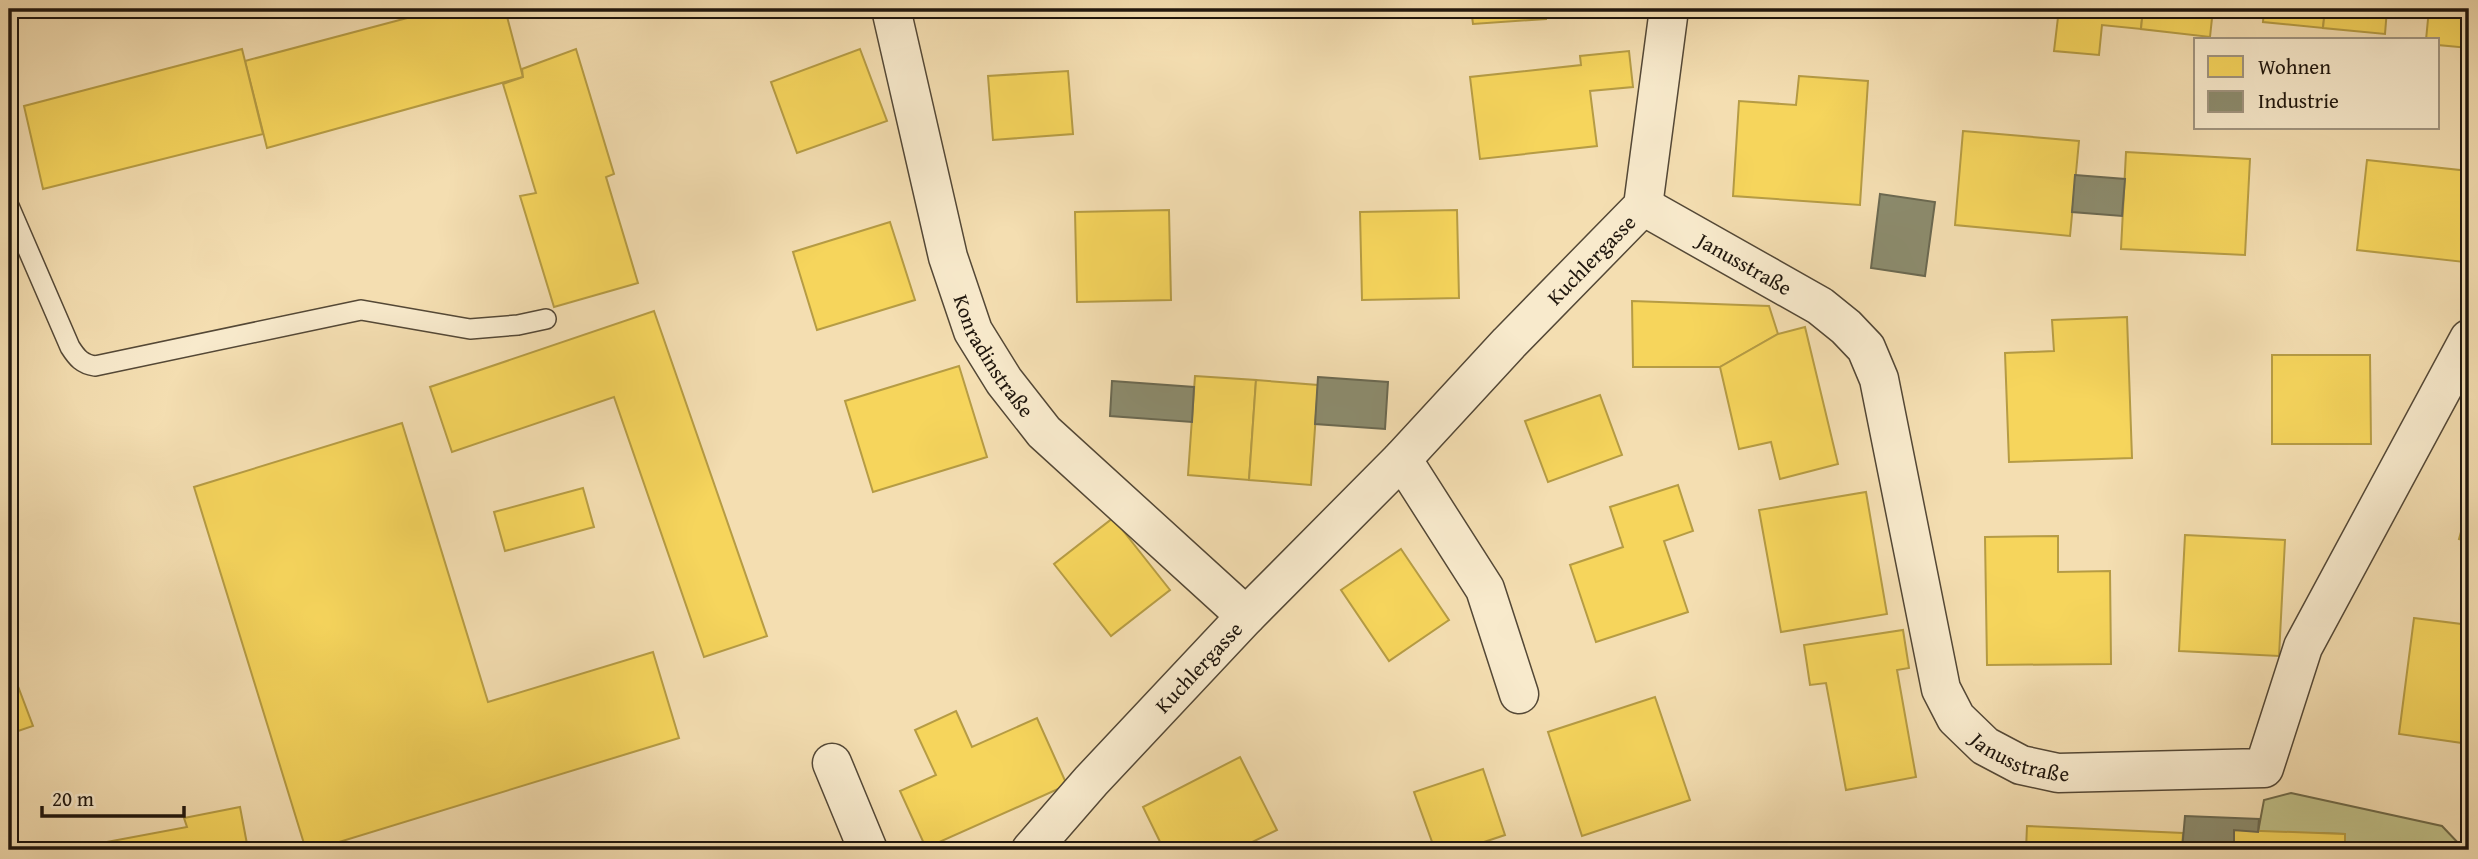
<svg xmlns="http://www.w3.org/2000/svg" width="2478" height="859" font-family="'Gentium Book Plus',serif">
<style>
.green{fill:#c0c088;stroke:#706b4a;stroke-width:2}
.homes{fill:#f6d55c;stroke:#b69c44;stroke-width:2}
.industry{fill:#8c8c6e;stroke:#6b6951;stroke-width:2}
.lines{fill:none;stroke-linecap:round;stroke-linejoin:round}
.lane-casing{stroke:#544836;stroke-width:22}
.street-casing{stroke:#544836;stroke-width:41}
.lane{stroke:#f8eacc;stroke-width:19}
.street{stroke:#f8eacc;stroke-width:38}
.labels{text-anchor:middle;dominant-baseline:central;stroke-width:7;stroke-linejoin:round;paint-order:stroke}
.street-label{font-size:21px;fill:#1f160d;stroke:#f8eacc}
</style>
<rect width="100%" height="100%" fill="#f4deb1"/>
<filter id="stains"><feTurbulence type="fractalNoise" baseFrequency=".00286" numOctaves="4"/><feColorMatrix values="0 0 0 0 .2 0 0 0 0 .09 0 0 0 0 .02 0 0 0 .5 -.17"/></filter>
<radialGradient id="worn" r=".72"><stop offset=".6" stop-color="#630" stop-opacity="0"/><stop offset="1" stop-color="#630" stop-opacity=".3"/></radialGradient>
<path class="green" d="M 2291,793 L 2442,826 L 2462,847 L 2461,850 L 2345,850 L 2344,834 L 2258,832 L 2264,800 Z"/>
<g class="homes">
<path d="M 441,9 L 505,9 L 523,77 L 267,148 L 245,61 Z"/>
<path d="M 1471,9 L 1546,9 L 1546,19 L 1473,24 Z"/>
<path d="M 2059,9 L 2143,9 L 2141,29 L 2102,25 L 2099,55 L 2054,51 Z"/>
<path d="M 2143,9 L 2213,9 L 2210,37 L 2141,29 Z"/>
<path d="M 2264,9 L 2325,9 L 2323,28 L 2263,22 Z"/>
<path d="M 2325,9 L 2387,9 L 2385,34 L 2323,28 Z"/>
<path d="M 2429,9 L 2469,9 L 2469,48 L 2438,45 L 2438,40 L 2426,40 Z"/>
<path d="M 242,49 L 263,134 L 43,189 L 24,106 Z"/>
<path d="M 576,49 L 614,174 L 606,177 L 638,283 L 554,307 L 520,196 L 536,193 L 503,84 L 523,77 L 522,69 Z"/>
<path d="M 860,49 L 887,121 L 797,153 L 771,82 Z"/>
<path d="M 1629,51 L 1633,87 L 1590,91 L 1597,146 L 1480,159 L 1470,77 L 1581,65 L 1580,56 Z"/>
<path d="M 1068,71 L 1073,134 L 993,140 L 988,76 Z"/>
<path d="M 1799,76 L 1868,81 L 1860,205 L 1733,196 L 1739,101 L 1796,105 Z"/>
<path d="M 1963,131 L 2079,141 L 2070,236 L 1955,225 Z"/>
<path d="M 2126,152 L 2250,159 L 2245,255 L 2121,249 Z"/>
<path d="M 2367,160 L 2469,171 L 2469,214 L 2464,262 L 2357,250 Z"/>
<path d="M 1169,210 L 1171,300 L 1077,302 L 1075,212 Z"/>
<path d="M 1457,210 L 1459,298 L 1362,300 L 1360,212 Z"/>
<path d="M 890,222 L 915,300 L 817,330 L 793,252 Z"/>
<path d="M 1632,301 L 1769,306 L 1778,334 L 1720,367 L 1633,367 Z"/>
<path d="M 654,311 L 767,636 L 704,657 L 614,397 L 452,452 L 430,387 Z"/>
<path d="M 2127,317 L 2132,458 L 2009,462 L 2005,353 L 2054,351 L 2052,320 Z"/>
<path d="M 1805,327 L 1838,464 L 1780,479 L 1771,442 L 1739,449 L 1720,367 L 1778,334 Z"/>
<path d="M 2272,355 L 2370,355 L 2371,444 L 2272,444 Z"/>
<path d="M 959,366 L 987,457 L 873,492 L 845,401 Z"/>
<path d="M 1195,376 L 1256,380 L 1249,480 L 1188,475 Z"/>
<path d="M 1256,380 L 1318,385 L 1311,485 L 1249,480 Z"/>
<path d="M 1600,395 L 1622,455 L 1548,482 L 1525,421 Z"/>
<path d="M 402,423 L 488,702 L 653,652 L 679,738 L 313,850 L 306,850 L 194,487 Z"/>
<path d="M 1678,485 L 1693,531 L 1664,541 L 1688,612 L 1596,642 L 1570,565 L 1623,547 L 1610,507 Z"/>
<path d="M 583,488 L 594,527 L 505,551 L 494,512 Z"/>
<path d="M 1866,492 L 1887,614 L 1781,632 L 1759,510 Z"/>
<path d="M 2469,503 L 2469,542 L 2459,539 Z"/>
<path d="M 1113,518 L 1170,590 L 1111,636 L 1054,564 Z"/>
<path d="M 2185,535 L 2285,540 L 2279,656 L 2179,651 Z"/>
<path d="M 2058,536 L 2058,572 L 2110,571 L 2111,664 L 1987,665 L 1985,537 Z"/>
<path d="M 1401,549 L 1449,620 L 1389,661 L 1341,590 Z"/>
<path d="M 2414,618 L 2469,625 L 2469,744 L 2399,734 Z"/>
<path d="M 1903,630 L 1909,668 L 1897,670 L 1916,777 L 1846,790 L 1826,683 L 1810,685 L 1804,645 Z"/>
<path d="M 16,681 L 33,726 L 9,734 L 9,683 Z"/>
<path d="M 1655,697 L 1690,800 L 1582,836 L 1548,732 Z"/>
<path d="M 956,711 L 972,747 L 1037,718 L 1067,785 L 926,848 L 900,791 L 936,775 L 915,730 Z"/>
<path d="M 1240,757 L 1277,830 L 1236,850 L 1164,850 L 1143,807 Z"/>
<path d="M 1483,769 L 1505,835 L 1460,850 L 1435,850 L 1414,792 Z"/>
<path d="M 240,807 L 247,844 L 212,850 L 64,850 L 187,827 L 184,818 Z"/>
<path d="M 2027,826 L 2183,833 L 2182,850 L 2026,850 Z"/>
<path d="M 2234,830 L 2345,834 L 2345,850 L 2234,850 Z"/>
</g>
<g class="industry">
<path d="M 2075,175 L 2125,179 L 2122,216 L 2072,212 Z"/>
<path d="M 1880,194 L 1935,202 L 1925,276 L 1871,268 Z"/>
<path d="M 1318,377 L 1388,382 L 1385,429 L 1315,424 Z"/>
<path d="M 1112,381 L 1194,387 L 1192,422 L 1110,416 Z"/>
<path d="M 2185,816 L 2259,819 L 2258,832 L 2234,830 L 2234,850 L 2182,850 Z"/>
</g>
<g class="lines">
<g class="lane-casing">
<path id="lane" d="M 9,206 L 70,347 C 77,358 82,364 95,366 L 361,310 L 470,329 L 518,325 L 546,319"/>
</g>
<g class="street-casing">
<g id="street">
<path id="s1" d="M 891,9 L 948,257 L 973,331 L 1004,381 L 1044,432 L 1246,616"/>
<path id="s2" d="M 1643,206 L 1820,306 L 1846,327 L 1866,348 L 1879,379 L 1941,689 L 1956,718 L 1985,746 L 2021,765 L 2058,773 L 2264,768 L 2303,647 L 2469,339"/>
<path d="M 1402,459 L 1485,589 L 1519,694"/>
<path d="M 832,763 L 868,850"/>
<path id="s3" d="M 1031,850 L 1091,781 L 1246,616 L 1402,459 L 1509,343 L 1643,206 L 1669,9"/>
</g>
</g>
<use href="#lane" class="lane"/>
<use href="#street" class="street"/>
</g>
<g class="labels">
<g class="street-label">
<text stroke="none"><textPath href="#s3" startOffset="814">Kuchlergasse</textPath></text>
<text stroke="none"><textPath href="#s2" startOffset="117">Janusstraße</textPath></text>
<text stroke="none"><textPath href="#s1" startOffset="364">Konradinstraße</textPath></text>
<text stroke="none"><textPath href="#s3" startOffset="248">Kuchlergasse</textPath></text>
<text stroke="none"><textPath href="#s2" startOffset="726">Janusstraße</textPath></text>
</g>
</g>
<rect width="2478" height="859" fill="none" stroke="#f4deb1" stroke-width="35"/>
<rect x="10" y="10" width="2457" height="838" fill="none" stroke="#1f160d" stroke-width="3.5"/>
<rect x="18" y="18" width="2443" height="824" fill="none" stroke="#1f160d" stroke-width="2"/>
<rect x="2194" y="38" width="245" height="91" fill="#f8eacc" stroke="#a19580" stroke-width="2"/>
<rect x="2208" y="56" width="35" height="21" fill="#f6d55c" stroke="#a19580" stroke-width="2"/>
<text x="2258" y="74" font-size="21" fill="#1f160d">Wohnen</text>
<rect x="2208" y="91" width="35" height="21" fill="#8c8c6e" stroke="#a19580" stroke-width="2"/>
<text x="2258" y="108" font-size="21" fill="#1f160d">Industrie</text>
<path d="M42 806v10h142v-10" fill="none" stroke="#1f160d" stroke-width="3.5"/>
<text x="52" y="806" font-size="21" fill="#1f160d" stroke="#f8eacc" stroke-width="5" paint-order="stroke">20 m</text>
<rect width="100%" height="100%" filter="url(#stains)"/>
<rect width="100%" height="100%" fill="url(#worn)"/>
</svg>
